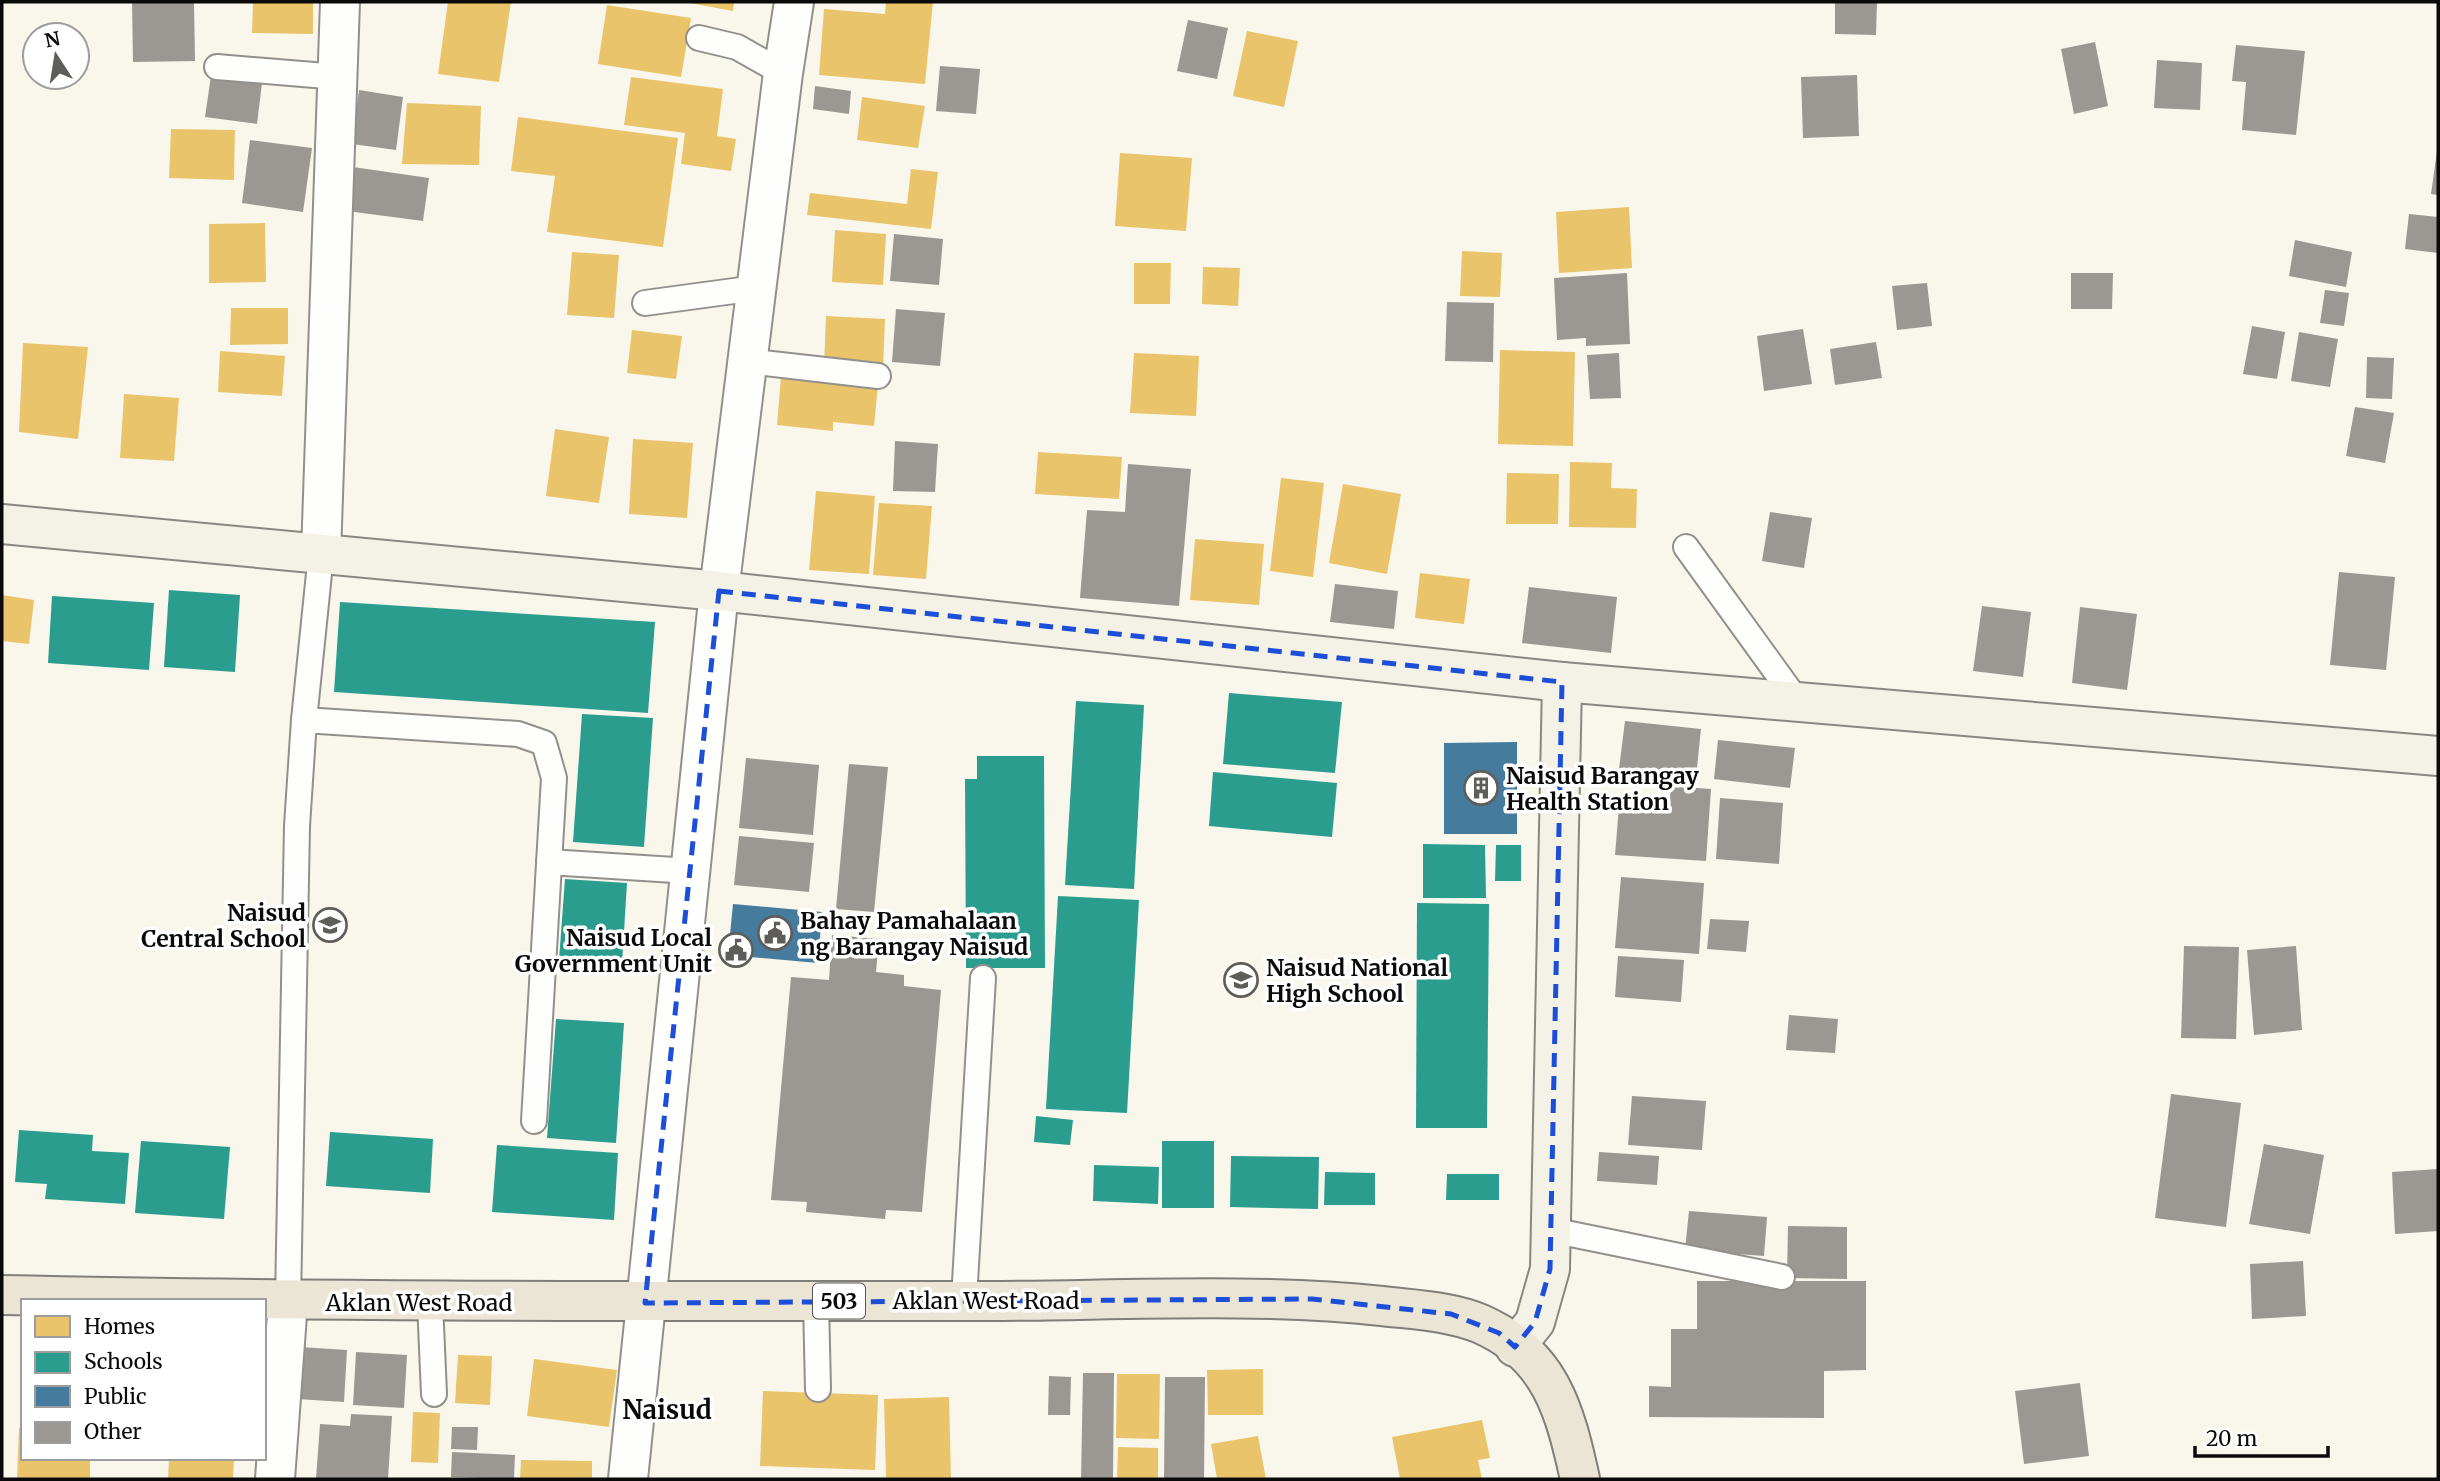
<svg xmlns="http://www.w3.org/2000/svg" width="2440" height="1481" font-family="Merriweather,serif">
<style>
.homes{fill:#e9c46a}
.schools{fill:#2a9d8f}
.public{fill:#457b9d}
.building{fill:#9b9893}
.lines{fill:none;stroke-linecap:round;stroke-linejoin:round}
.lane-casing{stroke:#92908c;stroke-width:28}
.street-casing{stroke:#92908c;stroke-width:42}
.secondary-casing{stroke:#888782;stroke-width:42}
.primary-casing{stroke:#7f7e79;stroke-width:42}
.lane{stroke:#fefefc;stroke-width:24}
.street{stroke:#fefefc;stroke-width:38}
.secondary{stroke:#f4f2e6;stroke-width:38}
.primary{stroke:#ebe5d6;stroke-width:38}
.marked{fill:none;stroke:#1d4ed8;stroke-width:5;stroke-dasharray:14 9;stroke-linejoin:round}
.labels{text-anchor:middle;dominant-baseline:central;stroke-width:7;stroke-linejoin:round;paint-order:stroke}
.shield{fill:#fff;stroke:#545454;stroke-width:2}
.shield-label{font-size:21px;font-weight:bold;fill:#0a0a0a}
.poi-label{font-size:23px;font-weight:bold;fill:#0a0a0a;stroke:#fff;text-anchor:start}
.street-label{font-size:23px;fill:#0a0a0a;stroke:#fff}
.quarter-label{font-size:26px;font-weight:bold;fill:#0a0a0a;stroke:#fff}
</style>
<rect width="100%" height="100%" fill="#f9f6ec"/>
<g class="homes">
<path d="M 253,2 L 313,2 L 313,34 L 252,33 Z"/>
<path d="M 448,2 L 511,2 L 499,82 L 438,74 Z"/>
<path d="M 684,2 L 734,2 L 733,11 Z"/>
<path d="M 886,2 L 933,2 L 925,84 L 819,75 L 824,9 L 885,14 Z"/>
<path d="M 607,5 L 691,18 L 681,77 L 598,64 Z"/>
<path d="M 1247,31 L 1298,41 L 1284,107 L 1233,96 Z"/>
<path d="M 631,77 L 723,89 L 717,136 L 736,139 L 731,171 L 681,164 L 685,133 L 624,125 Z"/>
<path d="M 862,97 L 925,106 L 918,148 L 857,140 Z"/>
<path d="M 407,103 L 481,106 L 479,165 L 402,164 Z"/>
<path d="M 518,117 L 678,138 L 663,247 L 547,232 L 555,176 L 511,171 Z"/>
<path d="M 171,129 L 235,130 L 234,180 L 169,178 Z"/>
<path d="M 1120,153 L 1192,158 L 1186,231 L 1115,226 Z"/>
<path d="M 911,169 L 938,172 L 931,229 L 807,215 L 810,193 L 907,204 Z"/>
<path d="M 1629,207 L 1632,268 L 1559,273 L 1556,212 Z"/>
<path d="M 265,223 L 266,282 L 209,283 L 209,224 Z"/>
<path d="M 835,230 L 886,234 L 883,285 L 832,282 Z"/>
<path d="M 1462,251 L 1502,253 L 1500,297 L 1460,296 Z"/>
<path d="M 572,252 L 619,255 L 614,318 L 567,315 Z"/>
<path d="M 1134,263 L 1171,263 L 1170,304 L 1134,304 Z"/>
<path d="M 1203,267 L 1240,268 L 1238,306 L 1202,304 Z"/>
<path d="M 231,308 L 288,308 L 288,344 L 230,345 Z"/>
<path d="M 826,316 L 885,319 L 883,369 L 824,366 Z"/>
<path d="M 632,330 L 682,336 L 676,379 L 627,373 Z"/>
<path d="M 23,343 L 88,347 L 78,439 L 19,432 Z"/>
<path d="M 1500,350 L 1575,352 L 1573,446 L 1498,444 Z"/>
<path d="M 220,351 L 285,356 L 282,396 L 218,392 Z"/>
<path d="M 1134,353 L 1199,356 L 1196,416 L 1130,413 Z"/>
<path d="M 781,377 L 878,385 L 874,426 L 833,422 L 833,431 L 777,425 Z"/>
<path d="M 124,394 L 179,398 L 174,461 L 120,458 Z"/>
<path d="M 555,429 L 609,437 L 599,503 L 546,496 Z"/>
<path d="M 633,439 L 693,443 L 687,518 L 629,514 Z"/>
<path d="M 1038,452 L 1122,457 L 1119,499 L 1035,494 Z"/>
<path d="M 1570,462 L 1612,463 L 1611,488 L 1637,489 L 1636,528 L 1569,527 Z"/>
<path d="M 1507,473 L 1559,474 L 1558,524 L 1506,524 Z"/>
<path d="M 1281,478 L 1324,483 L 1313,577 L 1270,571 Z"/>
<path d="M 1343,484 L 1401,494 L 1387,574 L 1329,563 Z"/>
<path d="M 816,491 L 875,496 L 869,574 L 809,570 Z"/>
<path d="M 879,503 L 932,506 L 926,579 L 873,575 Z"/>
<path d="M 1195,539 L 1264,544 L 1259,605 L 1190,600 Z"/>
<path d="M 1420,573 L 1470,579 L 1464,624 L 1415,618 Z"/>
<path d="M 2,595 L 34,600 L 29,644 L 2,641 Z"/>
<path d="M 458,1355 L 492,1356 L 490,1405 L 455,1403 Z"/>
<path d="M 534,1359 L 617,1370 L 609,1427 L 527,1416 Z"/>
<path d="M 1263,1369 L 1263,1415 L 1208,1415 L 1207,1370 Z"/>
<path d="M 1117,1374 L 1160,1374 L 1159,1439 L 1116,1438 Z"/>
<path d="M 763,1391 L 878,1395 L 875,1470 L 760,1466 Z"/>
<path d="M 949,1397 L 951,1479 L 886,1479 L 884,1399 Z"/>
<path d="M 413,1412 L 440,1413 L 438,1463 L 411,1462 Z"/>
<path d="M 1482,1420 L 1490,1458 L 1478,1460 L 1482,1479 L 1400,1479 L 1392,1437 Z"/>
<path d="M 19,1428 L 23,1428 L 23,1458 L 90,1458 L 90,1479 L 17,1479 Z"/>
<path d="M 1258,1436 L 1266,1479 L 1217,1479 L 1211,1444 Z"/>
<path d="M 1118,1447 L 1158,1448 L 1158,1479 L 1117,1479 Z"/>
<path d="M 169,1458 L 234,1458 L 233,1479 L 168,1479 Z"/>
<path d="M 521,1460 L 592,1461 L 592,1479 L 520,1479 Z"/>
</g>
<g class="schools">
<path d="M 169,590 L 240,595 L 235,672 L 164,667 Z"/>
<path d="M 52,596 L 154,603 L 149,670 L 48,663 Z"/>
<path d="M 340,602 L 655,622 L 648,713 L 334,692 Z"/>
<path d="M 1229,693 L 1342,702 L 1335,773 L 1223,764 Z"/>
<path d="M 1076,701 L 1144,705 L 1134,889 L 1065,885 Z"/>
<path d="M 582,714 L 653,718 L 644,847 L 573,842 Z"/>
<path d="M 977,756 L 1044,756 L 1045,968 L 966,968 L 965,779 L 977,779 Z"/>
<path d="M 1213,772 L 1337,783 L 1332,837 L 1209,826 Z"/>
<path d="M 1423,844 L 1485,845 L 1486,898 L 1423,898 Z"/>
<path d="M 1496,845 L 1521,845 L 1521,881 L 1495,881 Z"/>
<path d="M 565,879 L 627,883 L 622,964 L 559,960 Z"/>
<path d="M 1058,896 L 1139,900 L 1127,1113 L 1046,1109 Z"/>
<path d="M 1417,903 L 1489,904 L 1487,1128 L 1416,1128 Z"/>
<path d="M 556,1019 L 624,1023 L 616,1143 L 547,1138 Z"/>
<path d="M 1036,1116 L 1073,1120 L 1070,1145 L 1034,1142 Z"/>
<path d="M 19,1130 L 93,1135 L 92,1151 L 129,1153 L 125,1204 L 45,1199 L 47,1184 L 15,1182 Z"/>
<path d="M 330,1132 L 433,1139 L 430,1193 L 326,1186 Z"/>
<path d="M 141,1141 L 230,1147 L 224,1219 L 135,1213 Z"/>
<rect x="1162" y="1141" width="52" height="67"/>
<path d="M 497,1145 L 618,1153 L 614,1220 L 492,1212 Z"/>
<path d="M 1231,1156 L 1319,1157 L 1318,1209 L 1230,1207 Z"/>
<path d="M 1094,1165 L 1159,1167 L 1158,1204 L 1093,1201 Z"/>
<path d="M 1325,1172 L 1375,1173 L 1375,1205 L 1324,1205 Z"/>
<path d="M 1447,1174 L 1499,1174 L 1499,1200 L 1446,1200 Z"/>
</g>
<g class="public">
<path d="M 1517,742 L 1517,834 L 1444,834 L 1444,743 Z"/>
<path d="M 733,904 L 822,912 L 818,963 L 728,955 Z"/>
</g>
<g class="building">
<path d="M 132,2 L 194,2 L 195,61 L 133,62 Z"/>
<path d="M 1835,2 L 1877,2 L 1876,35 L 1835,34 Z"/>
<path d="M 1188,20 L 1228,28 L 1217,79 L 1177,71 Z"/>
<path d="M 2095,42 L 2108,106 L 2074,114 L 2061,49 Z"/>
<path d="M 2236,45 L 2305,51 L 2296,135 L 2242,130 L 2246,82 L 2232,81 Z"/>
<path d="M 2157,60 L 2202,63 L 2200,110 L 2154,108 Z"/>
<path d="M 940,66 L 980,69 L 976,114 L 936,111 Z"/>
<path d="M 1857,75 L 1859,136 L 1803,138 L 1801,77 Z"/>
<path d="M 211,76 L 262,83 L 257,124 L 205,117 Z"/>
<path d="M 815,86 L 851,91 L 849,114 L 813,109 Z"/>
<path d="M 359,90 L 403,97 L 396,150 L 352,144 Z"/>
<path d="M 250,140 L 312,148 L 303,212 L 242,203 Z"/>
<path d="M 2437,151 L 2438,151 L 2438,195 L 2431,194 Z"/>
<path d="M 353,167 L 429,178 L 423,221 L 347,211 Z"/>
<path d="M 2409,214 L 2438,217 L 2438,253 L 2405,249 Z"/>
<path d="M 894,234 L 943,239 L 939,285 L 890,281 Z"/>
<path d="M 2295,240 L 2352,252 L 2346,287 L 2289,276 Z"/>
<path d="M 1627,273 L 1630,344 L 1586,346 L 1586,338 L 1557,340 L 1554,278 Z"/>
<path d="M 2071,273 L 2113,273 L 2112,309 L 2071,309 Z"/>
<path d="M 1927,283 L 1932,326 L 1897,330 L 1892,286 Z"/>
<path d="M 2325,290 L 2349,293 L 2344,326 L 2320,323 Z"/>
<path d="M 1447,302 L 1494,303 L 1493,362 L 1445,361 Z"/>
<path d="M 896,309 L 945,313 L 940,366 L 892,362 Z"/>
<path d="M 2252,326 L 2285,332 L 2277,379 L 2243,374 Z"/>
<path d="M 1803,329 L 1812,384 L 1764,391 L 1757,336 Z"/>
<path d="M 2299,332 L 2338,339 L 2330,387 L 2291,381 Z"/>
<path d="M 1876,342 L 1882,378 L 1835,385 L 1830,349 Z"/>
<path d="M 1619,353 L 1621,398 L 1590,399 L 1587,355 Z"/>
<path d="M 2367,357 L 2394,358 L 2392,399 L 2366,398 Z"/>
<path d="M 2355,407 L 2394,413 L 2385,463 L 2346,456 Z"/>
<path d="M 895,441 L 938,444 L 935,492 L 893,491 Z"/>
<path d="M 1128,464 L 1191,469 L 1179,606 L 1080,598 L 1087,510 L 1125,512 Z"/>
<path d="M 1770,512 L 1812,518 L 1804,568 L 1762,561 Z"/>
<path d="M 2339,572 L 2395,577 L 2386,670 L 2330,665 Z"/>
<path d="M 1335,584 L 1398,591 L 1394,629 L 1330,622 Z"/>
<path d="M 1529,587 L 1617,597 L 1611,653 L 1522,643 Z"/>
<path d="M 1982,606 L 2031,612 L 2023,677 L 1973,671 Z"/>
<path d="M 2080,607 L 2137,614 L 2127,690 L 2072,683 Z"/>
<path d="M 1625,721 L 1701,729 L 1696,777 L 1619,769 Z"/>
<path d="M 1718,740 L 1795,748 L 1790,788 L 1714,779 Z"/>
<path d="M 746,758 L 819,765 L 813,835 L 739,828 Z"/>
<path d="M 849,764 L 888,767 L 874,912 L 836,909 Z"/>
<path d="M 1671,786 L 1711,789 L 1706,861 L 1615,855 L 1620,794 L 1670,798 Z"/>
<path d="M 1720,798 L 1783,803 L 1779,864 L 1716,859 Z"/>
<path d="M 739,836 L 814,843 L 809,892 L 734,885 Z"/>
<path d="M 1621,877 L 1704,883 L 1699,954 L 1615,948 Z"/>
<path d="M 1710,919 L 1749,921 L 1746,952 L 1707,949 Z"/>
<path d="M 832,935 L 879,939 L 876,972 L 904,975 L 904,986 L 941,990 L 922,1212 L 886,1210 L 885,1219 L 806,1212 L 807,1202 L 771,1200 L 791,977 L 829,980 Z"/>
<path d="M 2184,946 L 2239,947 L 2236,1039 L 2181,1038 Z"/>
<path d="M 2296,946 L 2302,1030 L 2254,1035 L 2247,950 Z"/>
<path d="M 1618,956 L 1684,960 L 1681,1002 L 1615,997 Z"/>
<path d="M 1789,1015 L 1838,1019 L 1835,1053 L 1786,1050 Z"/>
<path d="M 2171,1094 L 2241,1103 L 2226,1227 L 2155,1218 Z"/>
<path d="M 1632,1096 L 1706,1101 L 1702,1150 L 1628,1145 Z"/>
<path d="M 2264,1144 L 2324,1155 L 2310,1234 L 2249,1224 Z"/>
<path d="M 1599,1152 L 1659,1156 L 1657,1185 L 1597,1181 Z"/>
<path d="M 2438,1169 L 2438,1231 L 2395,1234 L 2392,1172 Z"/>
<path d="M 1689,1211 L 1767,1217 L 1764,1256 L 1685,1250 Z"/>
<path d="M 1788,1226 L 1847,1227 L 1847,1279 L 1787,1278 Z"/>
<path d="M 2303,1261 L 2306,1316 L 2252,1319 L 2250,1264 Z"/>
<path d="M 1697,1281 L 1866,1281 L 1866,1370 L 1824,1371 L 1824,1418 L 1649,1417 L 1649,1386 L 1671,1387 L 1671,1329 L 1697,1329 Z"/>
<path d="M 300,1347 L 347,1350 L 344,1402 L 297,1399 Z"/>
<path d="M 356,1352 L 407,1355 L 404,1408 L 353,1405 Z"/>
<path d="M 1083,1373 L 1114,1373 L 1113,1479 L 1081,1479 Z"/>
<path d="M 1049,1376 L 1071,1377 L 1070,1415 L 1048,1415 Z"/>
<path d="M 1165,1377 L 1205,1377 L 1204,1479 L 1164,1479 Z"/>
<path d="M 2080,1383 L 2089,1456 L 2024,1464 L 2015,1391 Z"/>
<path d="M 351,1414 L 392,1416 L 388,1479 L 316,1479 L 320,1424 L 350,1426 Z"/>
<path d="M 452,1427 L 478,1427 L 477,1450 L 451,1449 Z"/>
<path d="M 452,1452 L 515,1455 L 514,1479 L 451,1477 Z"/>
</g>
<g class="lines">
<g class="lane-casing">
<g id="lane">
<path d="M 699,38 L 737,47 L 783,73"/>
<path d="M 217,67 L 338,77"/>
<path d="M 645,303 L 756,288"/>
<path d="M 747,361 L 878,376"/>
<path d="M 1686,547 L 1798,702"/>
<path d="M 304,720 L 321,554"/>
<path d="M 549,862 L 690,871"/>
<path d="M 1551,1230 L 1782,1277"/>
<path d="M 964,1299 L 983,978"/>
<path d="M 288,1301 L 297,826 L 304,720 L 518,734 L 544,743 L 554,778 L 534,1121"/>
<path d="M 430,1302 L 434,1394"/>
<path d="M 816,1302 L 818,1389"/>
</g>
</g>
<g class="street-casing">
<g id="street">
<path d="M 321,554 L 340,2"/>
<path d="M 275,1479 L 288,1301"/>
<path d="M 628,1479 L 719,591 L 783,73 L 794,2"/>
</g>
</g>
<g class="secondary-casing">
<g id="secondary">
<path d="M 2,524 L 719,591 L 1562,682"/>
<path d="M 1515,1347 L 1535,1322 L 1550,1269 L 1562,682 L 2438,756"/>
</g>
</g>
<g class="primary-casing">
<path id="primary" d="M 2,1295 C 336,1302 669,1301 1003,1301 C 1129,1300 1257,1293 1382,1306 C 1415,1310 1450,1311 1481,1324 C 1551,1355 1565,1411 1580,1479"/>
</g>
<use href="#lane" class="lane"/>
<use href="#street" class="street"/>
<use href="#secondary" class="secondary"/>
<use href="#primary" class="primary"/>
</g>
<path class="marked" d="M 719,591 L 1562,682 L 1550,1269 L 1535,1322 L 1515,1347 L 1499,1333 L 1451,1314 L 1312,1299 L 645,1303 Z"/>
<defs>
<g id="building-ring" transform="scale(1.75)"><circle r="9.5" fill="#fff" stroke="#5e5d59" stroke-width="1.5"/><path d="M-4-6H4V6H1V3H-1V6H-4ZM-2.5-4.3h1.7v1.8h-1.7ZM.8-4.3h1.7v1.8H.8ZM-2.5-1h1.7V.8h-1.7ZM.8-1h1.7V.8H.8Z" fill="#5e5d59"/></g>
<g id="school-ring" transform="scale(1.75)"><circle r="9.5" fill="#fff" stroke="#5e5d59" stroke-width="1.5"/><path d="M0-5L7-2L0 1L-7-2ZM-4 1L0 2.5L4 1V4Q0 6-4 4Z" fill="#5e5d59"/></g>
<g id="civic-ring" transform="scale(1.75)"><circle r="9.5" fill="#fff" stroke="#5e5d59" stroke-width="1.5"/><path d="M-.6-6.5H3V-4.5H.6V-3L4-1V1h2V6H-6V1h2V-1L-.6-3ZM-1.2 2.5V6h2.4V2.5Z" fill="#5e5d59"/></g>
</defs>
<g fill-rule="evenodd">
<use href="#building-ring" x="1481" y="788"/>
<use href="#school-ring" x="330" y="925"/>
<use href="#civic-ring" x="775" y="933"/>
<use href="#civic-ring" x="736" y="950"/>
<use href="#school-ring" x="1241" y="980"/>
</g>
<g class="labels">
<rect class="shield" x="813" y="1283.5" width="52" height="35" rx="5"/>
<g class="shield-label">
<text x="839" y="1301">503</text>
</g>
<g class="poi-label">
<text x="1506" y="775">Naisud Barangay<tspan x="1506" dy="26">Health Station</tspan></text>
<text x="306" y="912" text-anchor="end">Naisud<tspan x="306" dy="26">Central School</tspan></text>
<text x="800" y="920">Bahay Pamahalaan<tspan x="800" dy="26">ng Barangay Naisud</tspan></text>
<text x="712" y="937" text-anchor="end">Naisud Local<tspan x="712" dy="26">Government Unit</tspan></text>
<text x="1266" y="967">Naisud National<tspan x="1266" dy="26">High School</tspan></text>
</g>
<g class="street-label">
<text x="986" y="1300">Aklan West Road</text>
<text x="419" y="1302">Aklan West Road</text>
</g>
<g class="quarter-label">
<text x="667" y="1409">Naisud</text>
</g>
</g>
<rect width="2440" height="1481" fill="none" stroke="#0a0a0a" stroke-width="7"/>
<rect x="21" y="1299" width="245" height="161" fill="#ffffff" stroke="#9d9d9d" stroke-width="2"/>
<rect x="35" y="1316" width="35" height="21" fill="#e9c46a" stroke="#9d9d9d" stroke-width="2"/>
<text x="84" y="1334" font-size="21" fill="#0a0a0a">Homes</text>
<rect x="35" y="1352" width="35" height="21" fill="#2a9d8f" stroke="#9d9d9d" stroke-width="2"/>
<text x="84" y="1369" font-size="21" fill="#0a0a0a">Schools</text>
<rect x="35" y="1386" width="35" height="21" fill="#457b9d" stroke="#9d9d9d" stroke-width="2"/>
<text x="84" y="1404" font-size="21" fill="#0a0a0a">Public</text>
<rect x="35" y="1422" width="35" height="21" fill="#9b9893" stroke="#9d9d9d" stroke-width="2"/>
<text x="84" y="1439" font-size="21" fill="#0a0a0a">Other</text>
<g transform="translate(56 56) rotate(348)"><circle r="33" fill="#ffffff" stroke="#9d9d9d" stroke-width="2"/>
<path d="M0-5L12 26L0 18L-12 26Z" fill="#5e5d59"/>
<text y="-10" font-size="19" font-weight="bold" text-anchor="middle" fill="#0a0a0a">N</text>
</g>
<path d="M2195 1446v10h133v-10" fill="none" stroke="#0a0a0a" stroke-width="3.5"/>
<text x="2206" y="1446" font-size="21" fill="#0a0a0a" stroke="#ffffff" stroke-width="5" paint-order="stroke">20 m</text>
</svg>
